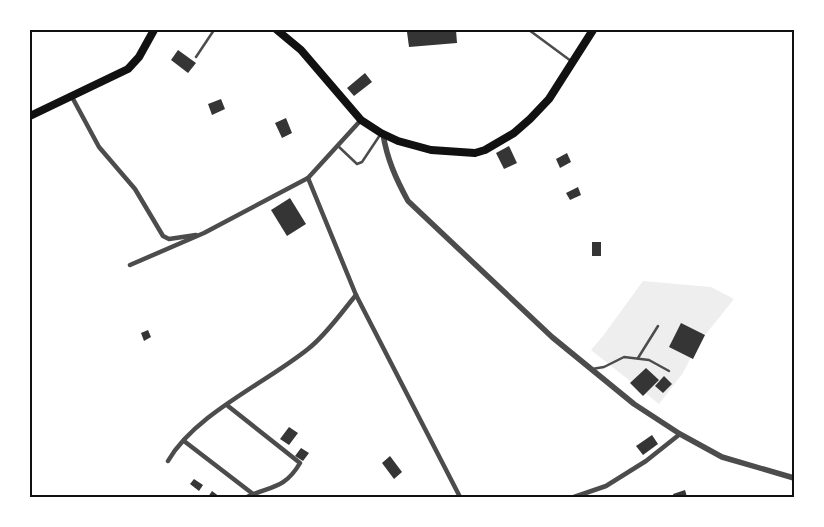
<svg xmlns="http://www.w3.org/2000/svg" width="824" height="527" font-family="'Noto Sans',sans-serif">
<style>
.green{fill:#eee}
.building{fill:#353535}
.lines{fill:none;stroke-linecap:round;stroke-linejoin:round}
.service{stroke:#4c4c4c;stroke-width:2.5}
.minor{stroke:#4c4c4c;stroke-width:4.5}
.tertiary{stroke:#4c4c4c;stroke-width:5.5}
.primary{stroke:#111;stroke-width:8}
.neatline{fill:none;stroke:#111;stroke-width:2}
</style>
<rect width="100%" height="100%" fill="#fff"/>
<path class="green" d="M 643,281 L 711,287 L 734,299 L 697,345 L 683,373 L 659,404 L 591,350 L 603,336 Z"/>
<g class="building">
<path d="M 428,30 L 456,30 L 457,43 L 409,47 L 407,32 Z"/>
<path d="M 178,50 L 196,63 L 188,73 L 171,60 Z"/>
<path d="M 365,73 L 372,82 L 354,96 L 347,88 Z"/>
<path d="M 221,99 L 225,109 L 212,115 L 208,104 Z"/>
<path d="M 286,118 L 292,133 L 282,138 L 275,123 Z"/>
<path d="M 509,146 L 517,163 L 504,169 L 496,153 Z"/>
<path d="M 567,153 L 571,162 L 560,168 L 556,159 Z"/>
<path d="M 578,187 L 581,195 L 570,200 L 566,193 Z"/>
<path d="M 290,198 L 306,224 L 287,236 L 271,210 Z"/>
<rect x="592" y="242" width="9" height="14"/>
<path d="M 681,323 L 705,335 L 693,359 L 669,347 Z"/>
<path d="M 148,330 L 151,337 L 144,341 L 141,333 Z"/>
<path d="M 646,368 L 659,380 L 643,396 L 630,383 Z"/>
<path d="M 664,376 L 672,384 L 663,393 L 655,386 Z"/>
<path d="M 289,427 L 298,433 L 289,445 L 280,439 Z"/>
<path d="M 652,435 L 658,444 L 643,455 L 636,446 Z"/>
<path d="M 301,448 L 309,453 L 303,461 L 295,456 Z"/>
<path d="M 390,456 L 402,472 L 394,479 L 382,463 Z"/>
<path d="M 194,479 L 203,485 L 199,491 L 190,484 Z"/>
<path d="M 685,490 L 687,497 L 674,497 L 673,494 Z"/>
<path d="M 212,491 L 220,497 L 208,497 Z"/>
</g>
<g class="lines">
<g class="service">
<path d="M 529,30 L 571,61"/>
<path d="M 196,57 L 214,30"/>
<path d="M 338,146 L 357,164 L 362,162 L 380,135"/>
<path d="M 638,358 L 658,326"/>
<path d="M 592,369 L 604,367 L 624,357 L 649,360 L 669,371"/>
</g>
<g class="minor">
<path d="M 72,97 L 99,147 L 135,189 L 163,236 L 169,239 L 196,235"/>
<path d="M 308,178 L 356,295 L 460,497"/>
<path d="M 130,265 L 204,233 L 308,178 L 361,120"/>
<path d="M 228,406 L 300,463 C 285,489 270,486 247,497"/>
<path d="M 184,441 L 253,494"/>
<path d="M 168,461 C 195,414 266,383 308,349 C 326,335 341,313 356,295"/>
<path d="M 574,497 L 606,486 L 646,461 L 680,434"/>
</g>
<path class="tertiary" d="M 383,134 C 387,159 396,179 408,201 L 552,337 L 634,404 L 680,434 L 722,457 L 794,478"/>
<g class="primary">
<path d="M 277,30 L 301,50 L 361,120 L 381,133 L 398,141 L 431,150 L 475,153 L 485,150 L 514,133 L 530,119 L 549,99 L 593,30"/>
<path d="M 30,116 L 128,69 L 139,57 L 154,30"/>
</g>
</g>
<rect width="824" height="527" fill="none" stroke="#ffffff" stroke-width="62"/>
<rect x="31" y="31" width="762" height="465" class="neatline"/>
</svg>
